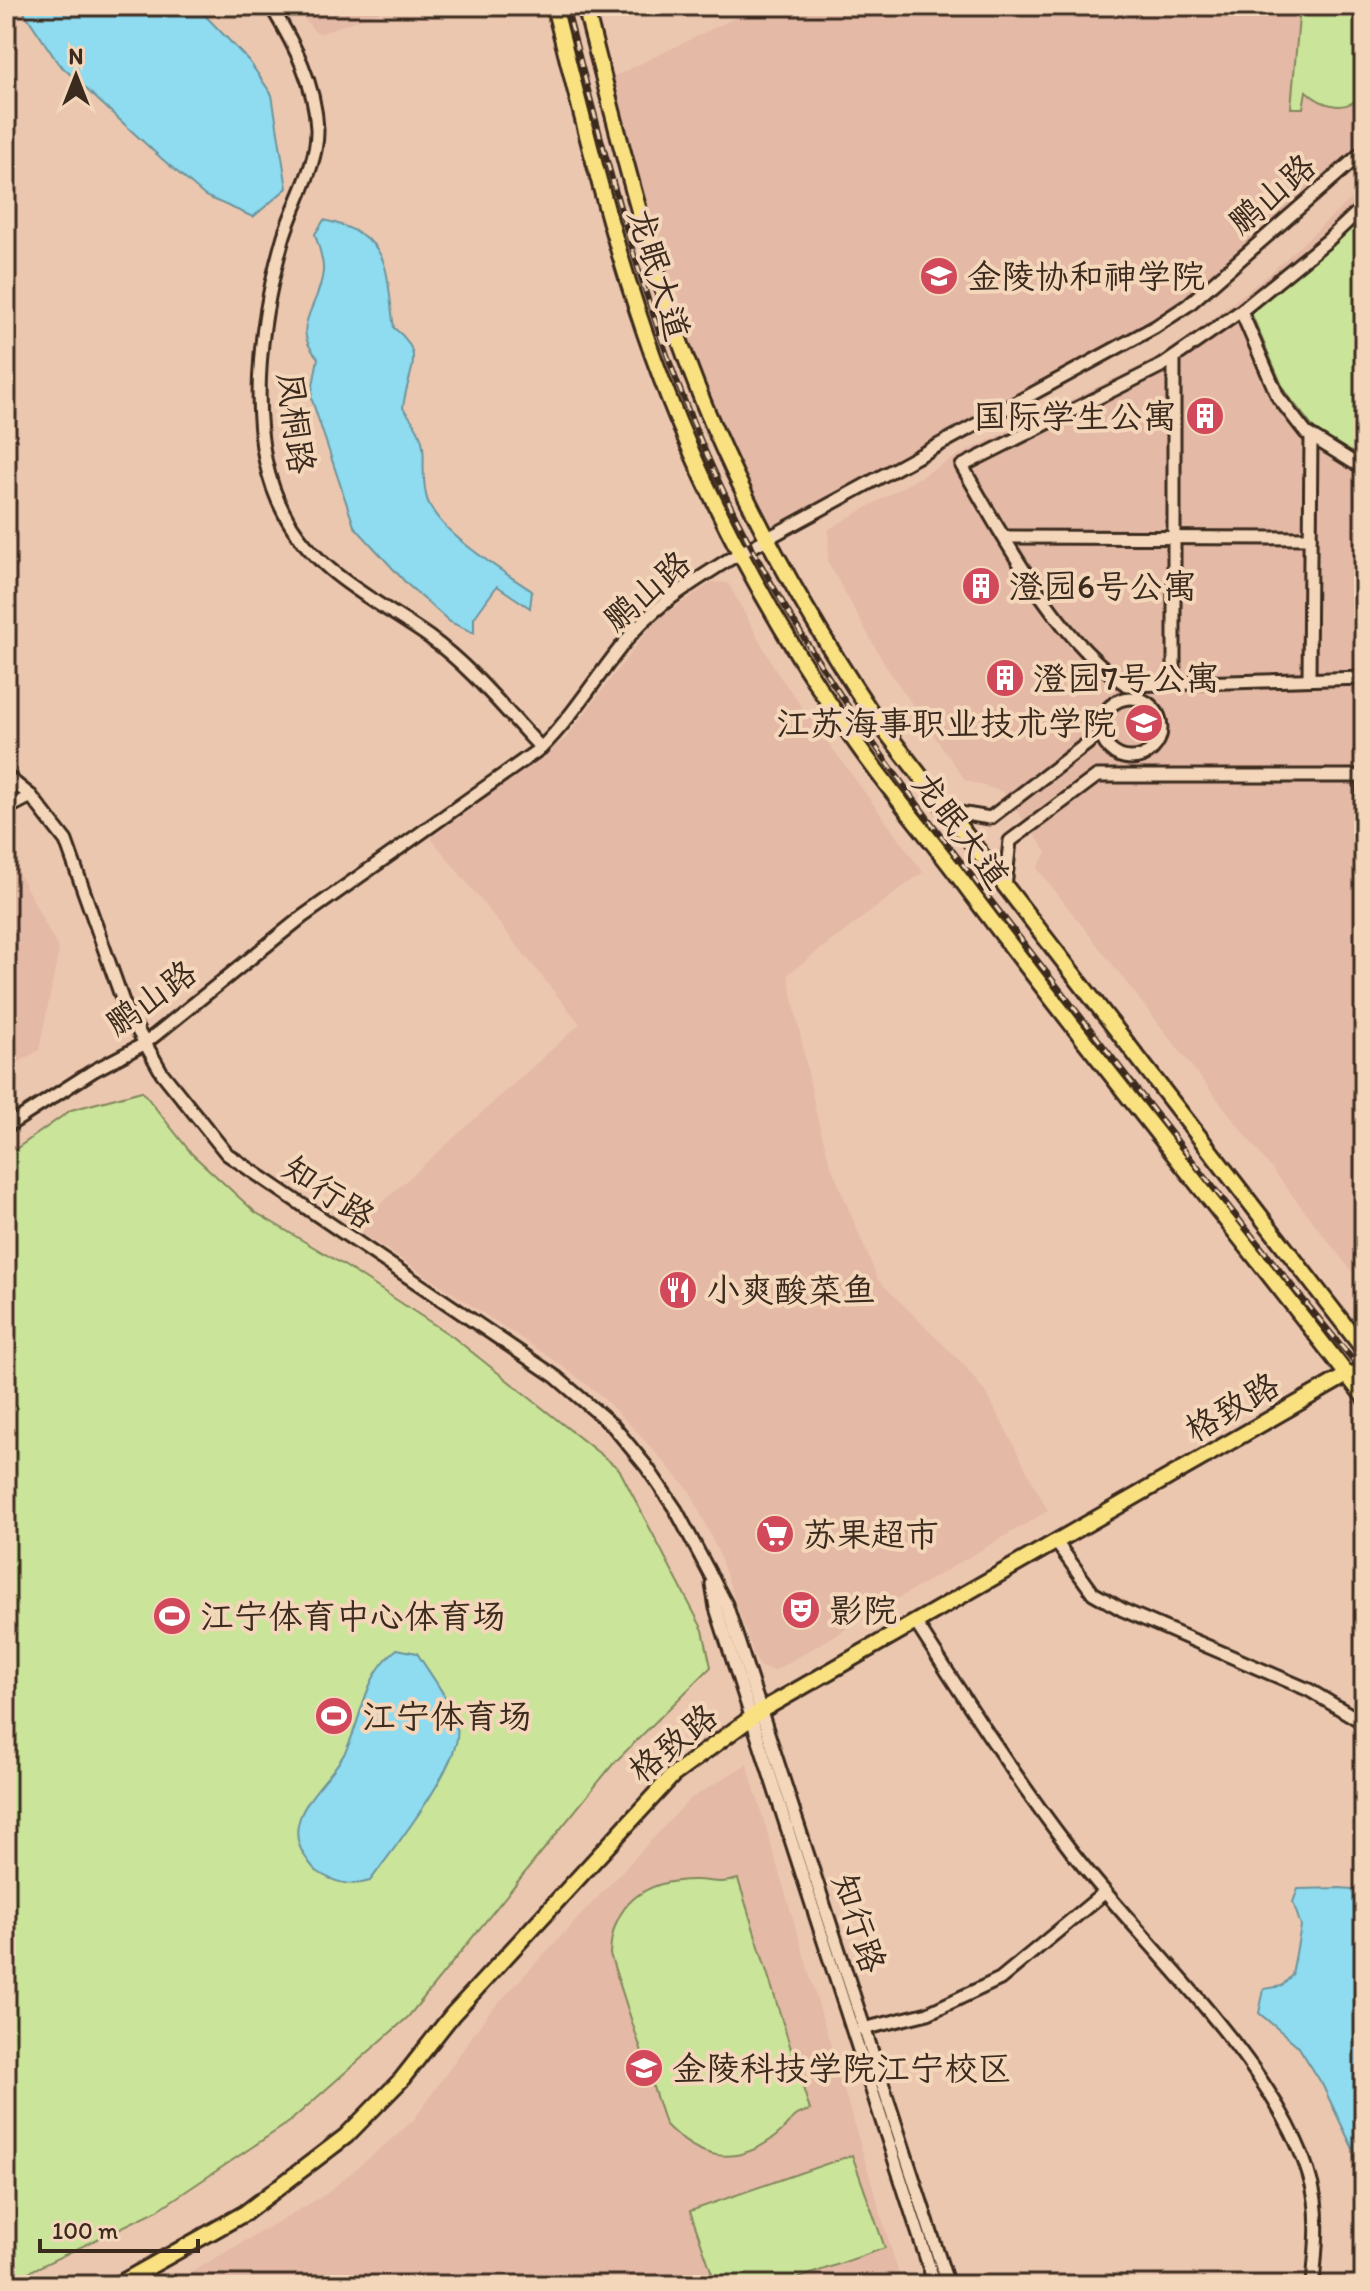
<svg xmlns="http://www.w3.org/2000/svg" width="1370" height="2291" font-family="Itim,'LXGW WenKai TC',sans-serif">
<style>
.built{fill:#e4b9a6}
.green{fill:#cae49a;stroke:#82875c;stroke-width:2}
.water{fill:#8fdbef;stroke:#6d949b;stroke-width:2}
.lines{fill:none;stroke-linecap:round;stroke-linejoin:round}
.minor-casing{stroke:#3b2a1e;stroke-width:17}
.major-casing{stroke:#3b2a1e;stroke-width:20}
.minor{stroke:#f4d7ba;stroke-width:11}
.major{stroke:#f9e181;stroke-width:14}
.rail-casing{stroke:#3b2a1e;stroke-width:6}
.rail{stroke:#f4d7ba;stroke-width:3;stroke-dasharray:9;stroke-linecap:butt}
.labels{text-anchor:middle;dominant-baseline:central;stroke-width:8;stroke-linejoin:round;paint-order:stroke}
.street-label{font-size:34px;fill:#3b2a1e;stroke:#f4d7ba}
.poi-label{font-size:34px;fill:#3b2a1e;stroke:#f4d7ba;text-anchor:start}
</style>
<rect width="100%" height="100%" fill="#ecc7b0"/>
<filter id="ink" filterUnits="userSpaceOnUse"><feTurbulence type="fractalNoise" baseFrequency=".0125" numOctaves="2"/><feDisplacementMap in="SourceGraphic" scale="16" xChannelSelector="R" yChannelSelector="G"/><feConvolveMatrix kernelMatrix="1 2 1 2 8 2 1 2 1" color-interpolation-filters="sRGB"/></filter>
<g filter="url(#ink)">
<g class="built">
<path d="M 294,6 L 395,6 L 322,33 L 315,32 Z"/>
<path d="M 759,6 L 1364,6 L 1364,151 L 1188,305 L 769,539 L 680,341 L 605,81 Z"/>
<path d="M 1364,187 L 1364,1287 L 1037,868 L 1047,852 L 1003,792 L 965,780 L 885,665 L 828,562 L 829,529 L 957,456 L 1172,350 L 1268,275 Z"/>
<path d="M 712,582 L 728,583 L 778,674 L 923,872 L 788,974 L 817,1117 L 831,1166 L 878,1280 L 965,1366 L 988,1396 L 1048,1511 L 774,1671 L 761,1667 L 755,1658 L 719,1554 L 690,1491 L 636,1431 L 598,1393 L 554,1360 L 354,1228 L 580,1024 L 431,838 L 565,739 L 655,621 Z"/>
<path d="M 6,849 L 59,950 L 39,1050 L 6,1070 Z"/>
<path d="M 747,1764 L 902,2285 L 169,2285 L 326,2194 L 413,2121 L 487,2015 L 690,1799 Z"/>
</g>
<g class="green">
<path d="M 1300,6 L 1364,6 L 1364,92 C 1348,114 1323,107 1306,91 L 1303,108 L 1291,108 Z"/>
<path d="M 1364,213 L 1364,463 L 1315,430 L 1284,390 L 1251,313 Z"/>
<path d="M 142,1091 L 192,1154 L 255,1212 L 342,1264 L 453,1337 L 619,1469 L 703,1630 L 711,1667 L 613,1764 L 408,2017 L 288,2123 L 158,2210 L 6,2283 L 6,1156 L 71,1110 Z"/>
<path d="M 738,1879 L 810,2110 C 788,2116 792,2124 776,2136 C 734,2168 699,2159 665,2124 L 610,1954 C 612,1904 644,1880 694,1880 C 714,1880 717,1885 738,1879 Z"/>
<path d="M 852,2155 L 885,2248 L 779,2285 L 716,2285 L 690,2211 Z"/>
</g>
<g class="water">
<path d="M 20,6 L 196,6 L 249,61 L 272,95 L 287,188 L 253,217 L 205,196 L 161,158 L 58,63 Z"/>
<path d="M 324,220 C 394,237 385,268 394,328 C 428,354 407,371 403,408 C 435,448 418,452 426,495 C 432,529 504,572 532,591 L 530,608 L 497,586 L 474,618 L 474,633 L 450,622 L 407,584 L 354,526 L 311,397 L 318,358 C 288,326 320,308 323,271 C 324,260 318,245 315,234 Z"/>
<path d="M 397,1649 L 417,1653 C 431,1676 452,1701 457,1728 C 464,1761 391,1852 370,1881 C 351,1887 335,1883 318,1872 C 313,1869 310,1863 306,1858 C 275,1814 334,1782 348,1746 C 364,1710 365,1674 397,1649 Z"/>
<path d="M 1340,1888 L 1364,1890 L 1364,2172 L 1322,2084 L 1298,2046 L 1259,2013 L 1264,1989 L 1282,1986 L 1292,1975 L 1301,1926 L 1293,1902 L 1298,1889 Z"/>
</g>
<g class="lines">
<g class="minor-casing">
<g id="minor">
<path d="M 271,6 C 294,44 315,83 317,129 C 318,166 293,204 283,239 C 260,319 243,436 284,513 C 315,573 375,599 429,637 C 471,667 505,710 541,748"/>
<path d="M 1364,206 L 1327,241 L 1241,311 L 1163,365 L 962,466 C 1002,535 1059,643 1127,685 L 1364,678"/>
<path d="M 1241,311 L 1278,397 L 1306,433 L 1364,469"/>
<path d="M 1174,358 L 1174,683"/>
<path d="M 1004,537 L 1310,538"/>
<path d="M 1309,679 L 1311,437"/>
<circle cx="1131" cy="728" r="30"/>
<path d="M 6,776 L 31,796 L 66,841 L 126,1010 L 162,1073 L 227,1154 L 556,1377 L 613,1426 L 646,1466 L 676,1510 L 726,1604 L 948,2285"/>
<path d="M 1363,776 L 1364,822"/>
<path d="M 6,809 L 31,796"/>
<path d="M 947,811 L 990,818 L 1101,733"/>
<path d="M 1005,887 L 1010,841 L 1097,776 L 1364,776"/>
<path d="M 6,1127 L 93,1071 L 144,1044 L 302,917 L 541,748 C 577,712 601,669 634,631 C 659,603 696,580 728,560 L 1155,327 L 1188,305 L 1364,151"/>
<path d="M 1056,1542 L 1093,1593 L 1123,1610 L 1309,1690 L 1364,1723"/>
<path d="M 712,1584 L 716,1608 L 935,2285"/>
<path d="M 916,1623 C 964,1698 1012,1773 1066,1844 C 1139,1943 1295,2078 1315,2200 C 1319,2228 1315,2257 1313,2285"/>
<path d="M 863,2029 L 928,2013 L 1000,1979 L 1104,1893"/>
</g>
</g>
<g class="major-casing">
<g id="major">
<path d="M 554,6 C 592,154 626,303 688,444 C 732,546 788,645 852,737 C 884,784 922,828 956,873 C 1088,1051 1230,1221 1364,1397"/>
<path d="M 585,6 C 614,117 641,230 679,339 C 726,472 795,598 873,715 L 1364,1350"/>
<path d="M 117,2285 L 245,2213 L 346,2136 L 401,2080 L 452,2015 L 673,1775 L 762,1710 L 1347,1375 L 1364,1371"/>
</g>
</g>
<use href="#minor" class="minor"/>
<use href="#major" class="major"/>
<g class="rail-casing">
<path id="rail" d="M 566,6 C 609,170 649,334 722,488 C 805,665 925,816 1044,969 C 1149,1105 1254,1242 1364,1373"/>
</g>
<use href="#rail" class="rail"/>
</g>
</g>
<defs>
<g id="university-disc" transform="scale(2)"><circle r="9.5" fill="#d1495b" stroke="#f4d7ba"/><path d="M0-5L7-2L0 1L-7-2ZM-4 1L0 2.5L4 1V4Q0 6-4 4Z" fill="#fff"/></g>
<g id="building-disc" transform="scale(2)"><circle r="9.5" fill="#d1495b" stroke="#f4d7ba"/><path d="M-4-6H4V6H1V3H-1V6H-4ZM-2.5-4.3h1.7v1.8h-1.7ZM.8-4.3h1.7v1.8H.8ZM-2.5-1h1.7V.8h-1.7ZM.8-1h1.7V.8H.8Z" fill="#fff"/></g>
<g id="restaurant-disc" transform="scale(2)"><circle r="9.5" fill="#d1495b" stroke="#f4d7ba"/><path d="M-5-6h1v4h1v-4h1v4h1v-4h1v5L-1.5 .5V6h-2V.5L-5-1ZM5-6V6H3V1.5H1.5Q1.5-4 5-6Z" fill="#fff"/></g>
<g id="supermarket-disc" transform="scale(2)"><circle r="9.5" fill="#d1495b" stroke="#f4d7ba"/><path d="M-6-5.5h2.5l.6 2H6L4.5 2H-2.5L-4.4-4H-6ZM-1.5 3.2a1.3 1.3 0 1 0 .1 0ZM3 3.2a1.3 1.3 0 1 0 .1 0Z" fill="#fff"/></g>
<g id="theatre-disc" transform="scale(2)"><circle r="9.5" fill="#d1495b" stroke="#f4d7ba"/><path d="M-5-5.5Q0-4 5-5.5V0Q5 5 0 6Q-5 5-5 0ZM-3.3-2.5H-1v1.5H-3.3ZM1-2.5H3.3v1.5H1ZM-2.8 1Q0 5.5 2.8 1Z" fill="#fff"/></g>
<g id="stadium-disc" transform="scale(2)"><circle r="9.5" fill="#d1495b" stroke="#f4d7ba"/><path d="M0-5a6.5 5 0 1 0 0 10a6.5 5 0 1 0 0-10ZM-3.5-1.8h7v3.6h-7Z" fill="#fff"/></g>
</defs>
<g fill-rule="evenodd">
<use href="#university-disc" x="939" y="276"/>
<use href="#building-disc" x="1205" y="416"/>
<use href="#building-disc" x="981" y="586"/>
<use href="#building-disc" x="1005" y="678"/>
<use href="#university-disc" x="1144" y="723"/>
<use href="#restaurant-disc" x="678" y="1290"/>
<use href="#supermarket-disc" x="775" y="1534"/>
<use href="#theatre-disc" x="801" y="1610"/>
<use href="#stadium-disc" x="172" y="1616"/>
<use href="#stadium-disc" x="334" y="1716"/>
<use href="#university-disc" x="644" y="2068"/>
</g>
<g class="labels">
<g class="street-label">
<text transform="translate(1272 194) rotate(-41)">鹏山路</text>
<text transform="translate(659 274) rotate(73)">龙眠大道</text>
<text transform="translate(296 423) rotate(83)">凤桐路</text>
<text transform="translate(647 591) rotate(-41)">鹏山路</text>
<text transform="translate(961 830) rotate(53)">龙眠大道</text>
<text transform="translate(151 998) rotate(-36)">鹏山路</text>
<text transform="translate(329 1192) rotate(34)">知行路</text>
<text transform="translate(1232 1407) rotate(-30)">格致路</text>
<text transform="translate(673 1743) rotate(-39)">格致路</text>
<text transform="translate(859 1923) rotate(72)">知行路</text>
</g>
<g class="poi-label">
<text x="967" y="276">金陵协和神学院</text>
<text x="1177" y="416" text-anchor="end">国际学生公寓</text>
<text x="1009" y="586">澄园6号公寓</text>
<text x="1033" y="678">澄园7号公寓</text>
<text x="1116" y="723" text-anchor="end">江苏海事职业技术学院</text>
<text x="706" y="1290">小爽酸菜鱼</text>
<text x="803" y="1534">苏果超市</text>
<text x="829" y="1610">影院</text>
<text x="200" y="1616">江宁体育中心体育场</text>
<text x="362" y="1716">江宁体育场</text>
<text x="672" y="2068">金陵科技学院江宁校区</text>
</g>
</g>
<rect width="1370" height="2291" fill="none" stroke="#f4d7ba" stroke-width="32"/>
<rect x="16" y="16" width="1338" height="2259" fill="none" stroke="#3b2a1e" stroke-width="3" filter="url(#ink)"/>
<g transform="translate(76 76)" stroke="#f4d7ba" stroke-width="6" paint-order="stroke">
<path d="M0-6L14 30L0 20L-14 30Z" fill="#3b2a1e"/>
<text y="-12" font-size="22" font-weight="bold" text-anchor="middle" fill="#3b2a1e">N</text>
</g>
<path d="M40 2239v12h158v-12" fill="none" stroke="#3b2a1e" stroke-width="4"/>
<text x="52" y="2239" font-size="24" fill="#3b2a1e" stroke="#f4d7ba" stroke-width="6" paint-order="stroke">100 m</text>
</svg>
